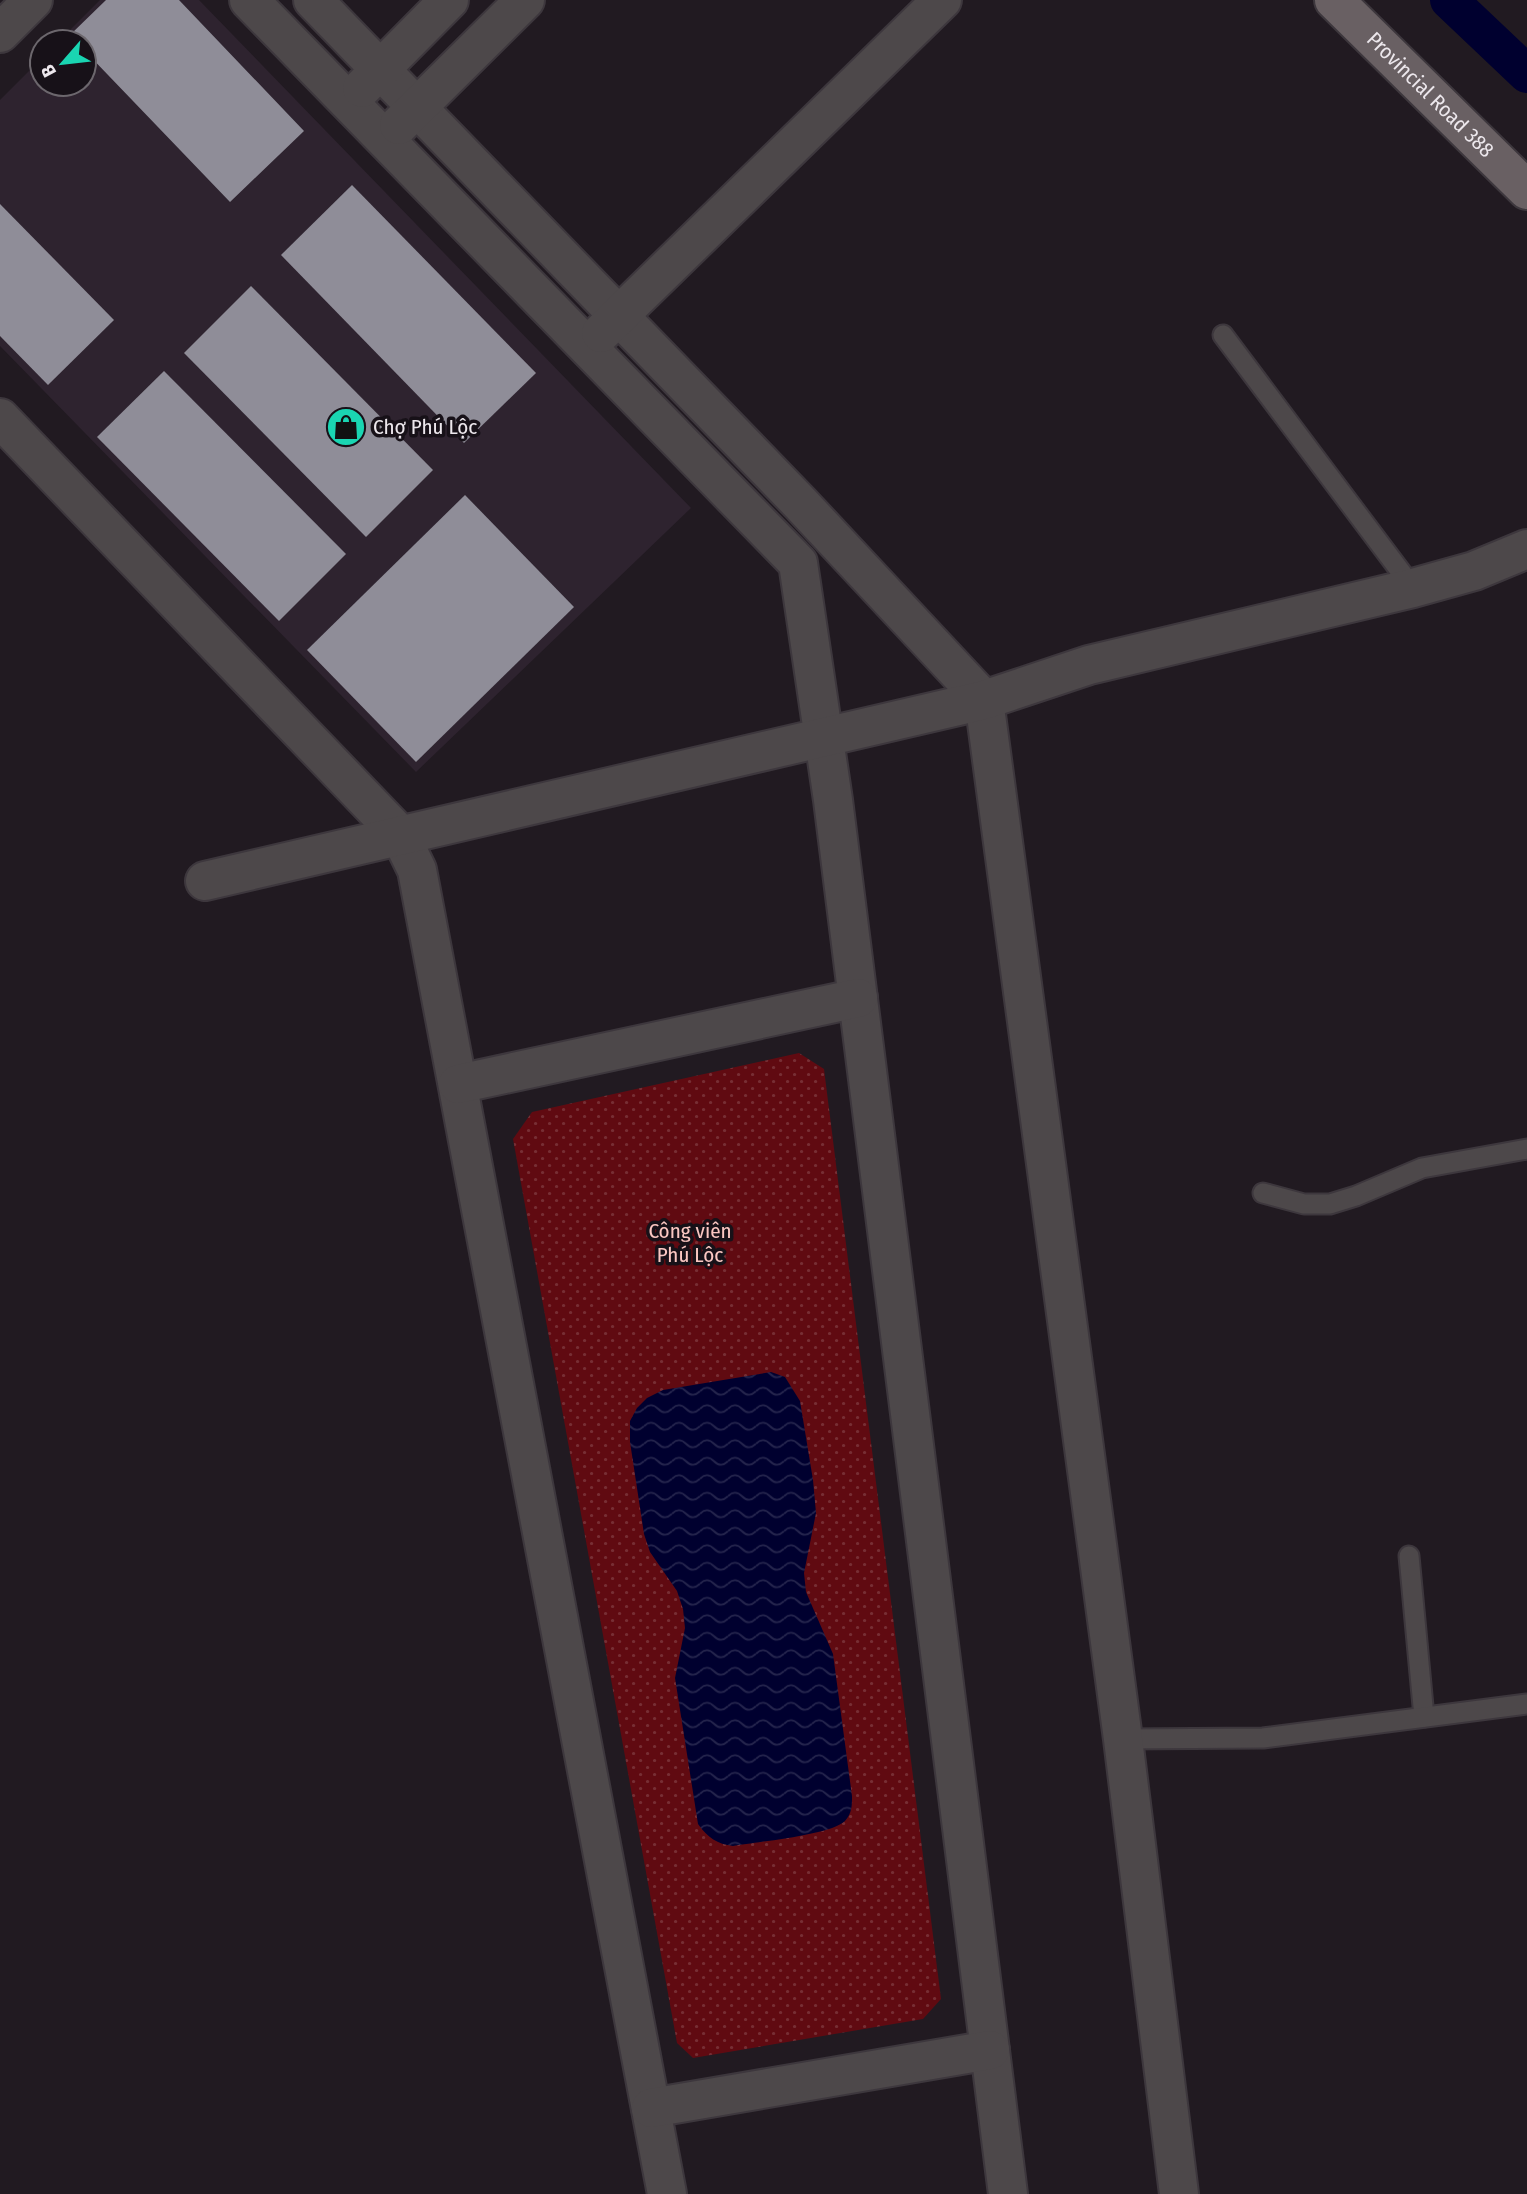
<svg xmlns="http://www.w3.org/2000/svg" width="1527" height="2194" font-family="'Fira Sans Condensed',sans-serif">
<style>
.built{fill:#2e232f}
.green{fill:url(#green-dots)}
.water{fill:url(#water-waves)}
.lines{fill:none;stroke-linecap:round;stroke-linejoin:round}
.canal{stroke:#00002f;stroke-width:38}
.building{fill:#8f8d98}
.service-casing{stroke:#3d373d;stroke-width:23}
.minor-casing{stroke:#3d373d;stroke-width:42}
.secondary-casing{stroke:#3d373d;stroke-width:42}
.service{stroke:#4d484a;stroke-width:19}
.minor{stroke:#4d484a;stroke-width:38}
.secondary{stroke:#696063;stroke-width:38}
.labels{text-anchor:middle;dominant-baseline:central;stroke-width:7;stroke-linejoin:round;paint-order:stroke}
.street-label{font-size:21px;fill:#ece7ec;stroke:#171118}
.poi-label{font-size:21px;fill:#ece7ec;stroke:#171118;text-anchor:start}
.park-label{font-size:21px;fill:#fbc7c2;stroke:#171118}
</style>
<defs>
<pattern id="green-dots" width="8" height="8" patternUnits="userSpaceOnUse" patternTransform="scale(1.75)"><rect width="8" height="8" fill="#600a11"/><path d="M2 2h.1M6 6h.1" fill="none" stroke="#772e34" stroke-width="1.8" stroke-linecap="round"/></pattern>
<pattern id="water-waves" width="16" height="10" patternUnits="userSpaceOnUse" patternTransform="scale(1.75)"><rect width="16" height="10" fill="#00002f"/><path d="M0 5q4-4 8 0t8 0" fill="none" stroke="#25254d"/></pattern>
</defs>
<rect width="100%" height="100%" fill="#211a21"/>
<path class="built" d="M 100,0 L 199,0 L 691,508 L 416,772 L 0,346 L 0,100 L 42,58 L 42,84 L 84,84 L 84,42 L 58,42 Z"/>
<path class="green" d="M 799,1053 L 824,1069 L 941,1999 L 923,2019 L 693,2058 L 677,2043 L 513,1139 L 532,1112 Z"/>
<path class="water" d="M 771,1372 L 785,1377 L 800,1401 L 813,1480 L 816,1513 L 804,1573 L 806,1592 L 833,1654 L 852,1796 C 852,1806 852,1813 845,1821 C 831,1835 756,1842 733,1846 C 717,1844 708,1838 698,1824 L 675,1678 L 685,1628 L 683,1609 L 677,1591 L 650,1552 L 644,1534 L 630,1442 L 630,1421 L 637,1408 L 647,1398 L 663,1390 Z"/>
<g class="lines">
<path class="canal" d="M 1449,0 L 1527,74"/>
</g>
<g class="building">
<path d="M 106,0 L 179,0 L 304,131 L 230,202 L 84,50 L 84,42 L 77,42 L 70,35 Z"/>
<path d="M 352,185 L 536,373 L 464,443 L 281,255 Z"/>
<path d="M 0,204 L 114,320 L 48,385 L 0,336 Z"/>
<path d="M 251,286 L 433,470 L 366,537 L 184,353 Z"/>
<path d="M 164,371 L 346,554 L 279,621 L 97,437 Z"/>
<path d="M 465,495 L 574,607 L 416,762 L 307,650 Z"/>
</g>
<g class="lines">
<g class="service-casing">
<g id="service">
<path d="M 1223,335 L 1413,588"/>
<path d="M 1263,1193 L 1304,1204 L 1330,1204 L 1356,1196 L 1422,1168 L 1527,1149"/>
<path d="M 1409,1556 L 1424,1717"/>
<path d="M 1123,1739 L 1263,1738 L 1527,1704"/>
</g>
</g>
<g class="minor-casing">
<g id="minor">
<path d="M 249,0 L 798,563 L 833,800 L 1008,2194"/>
<path d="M 313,0 L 801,504 L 984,700 L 1123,1739 L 1179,2194"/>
<path d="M 0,33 L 33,0"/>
<path d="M 362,88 L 449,0"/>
<path d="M 399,125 L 525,0"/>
<path d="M 601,333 L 942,0"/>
<path d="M 0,418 L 400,835 L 417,870 L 667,2194"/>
<path d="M 205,881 L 984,700 L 1089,665 L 1413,588 L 1474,571 L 1527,549"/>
<path d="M 458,1084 L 858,998"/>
<path d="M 651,2108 L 990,2050"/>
</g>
</g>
<g class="secondary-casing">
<g id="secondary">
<path id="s1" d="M 1334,0 L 1527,190"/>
</g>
</g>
<use href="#service" class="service"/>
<use href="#minor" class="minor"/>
<use href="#secondary" class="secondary"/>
</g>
<defs>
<g id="shop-disc" transform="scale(2.0125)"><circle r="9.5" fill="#1ad5b2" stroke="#171118"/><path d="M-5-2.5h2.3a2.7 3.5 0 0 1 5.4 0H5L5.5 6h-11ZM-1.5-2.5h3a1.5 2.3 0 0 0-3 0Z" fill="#111"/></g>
</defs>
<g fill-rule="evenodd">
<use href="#shop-disc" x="346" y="427"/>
</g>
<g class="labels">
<g class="street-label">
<text stroke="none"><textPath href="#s1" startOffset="135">Provincial Road 388</textPath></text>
</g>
<g class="poi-label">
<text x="373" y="427">Chợ Phú Lộc</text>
</g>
<g class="park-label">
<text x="690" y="1231">Công viên<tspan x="690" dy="24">Phú Lộc</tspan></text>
</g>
</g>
<g transform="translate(63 63) rotate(242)"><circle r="33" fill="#171118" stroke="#6c676d" stroke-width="2"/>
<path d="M0-5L12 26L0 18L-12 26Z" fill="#1ad5b2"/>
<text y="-10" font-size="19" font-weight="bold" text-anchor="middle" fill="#ece7ec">B</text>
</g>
</svg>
